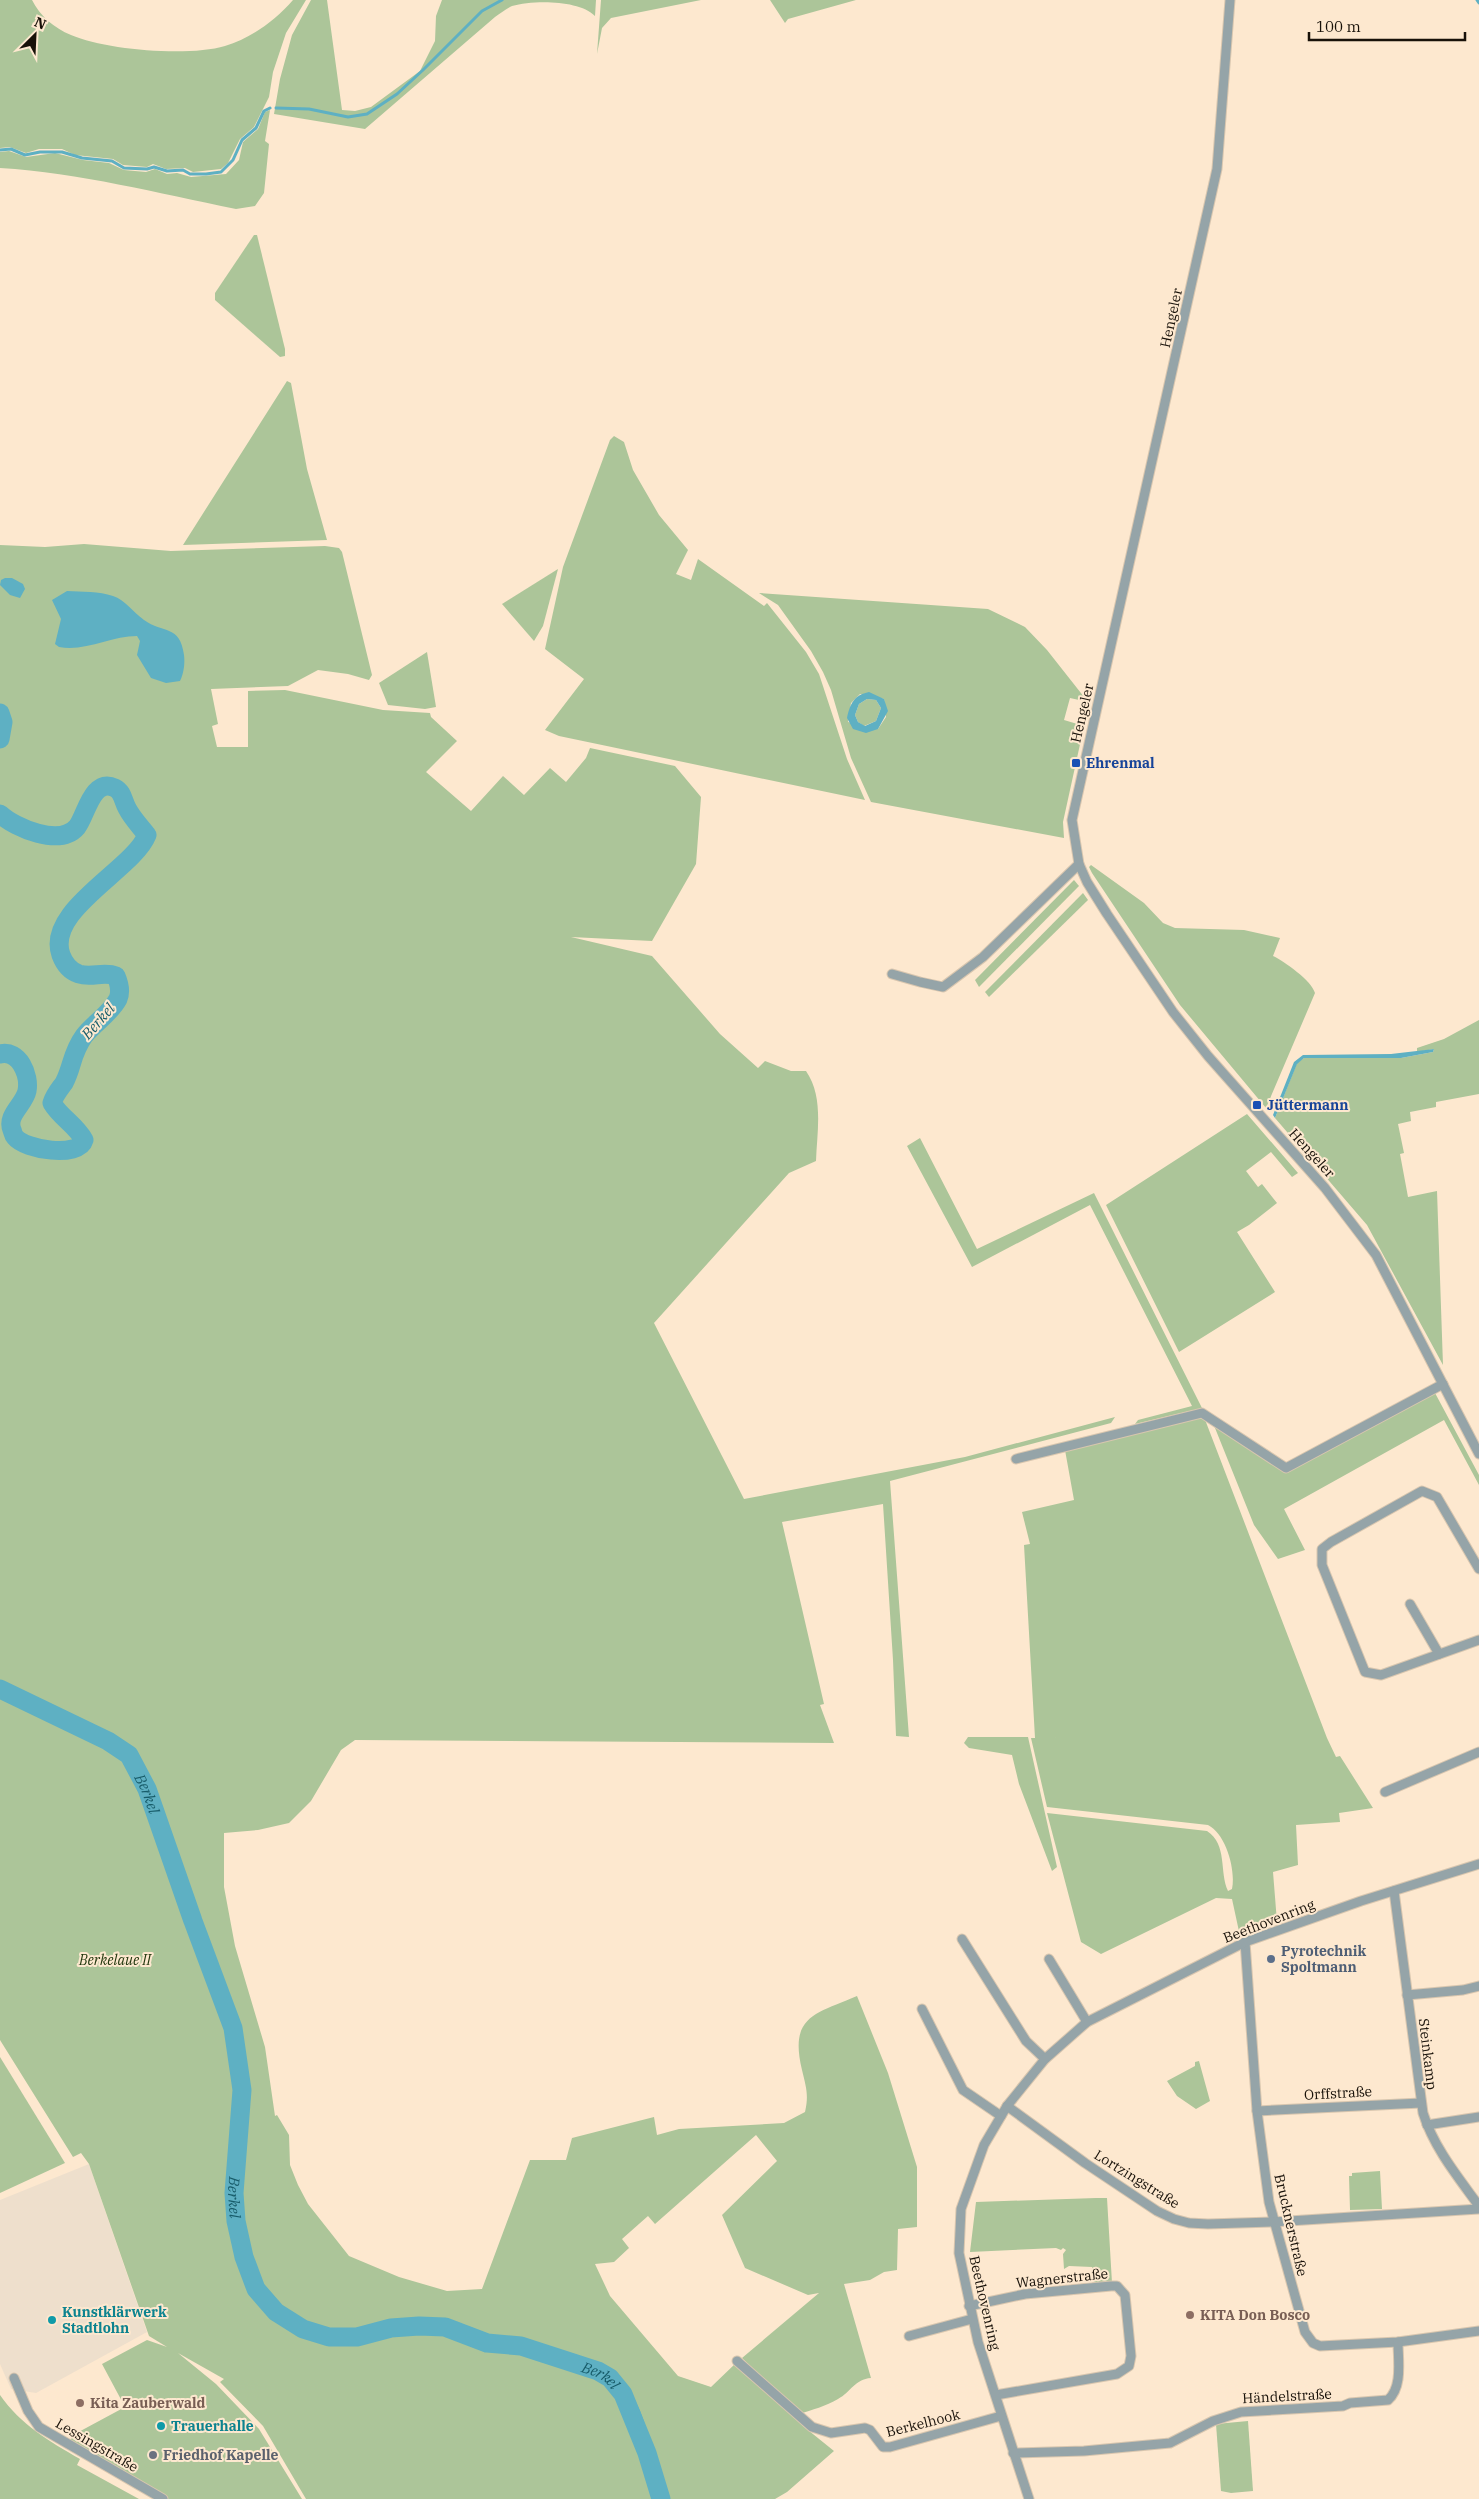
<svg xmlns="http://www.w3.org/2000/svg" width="1479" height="2499" font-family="'IBM Plex Serif',serif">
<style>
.industrial{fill:#eedfcc}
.green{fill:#acc599;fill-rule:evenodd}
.water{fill:#5eb0c3;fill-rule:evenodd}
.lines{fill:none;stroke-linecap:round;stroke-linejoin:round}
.stream{stroke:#5eb0c3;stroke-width:3}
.river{stroke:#5eb0c3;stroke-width:19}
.minor-casing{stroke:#d8c6af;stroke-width:11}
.minor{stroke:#95a4a8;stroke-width:9}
.transit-dot{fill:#1a4fb4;stroke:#fde8cf;stroke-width:2}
.service-dot{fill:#5c6f8a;stroke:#fde8cf;stroke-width:2}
.education-dot{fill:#8d6e63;stroke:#fde8cf;stroke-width:2}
.culture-dot{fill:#0f9aa8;stroke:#fde8cf;stroke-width:2}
.worship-dot{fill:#6b7280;stroke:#fde8cf;stroke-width:2}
.labels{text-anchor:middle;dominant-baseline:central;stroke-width:4;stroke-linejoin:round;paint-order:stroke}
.street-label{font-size:14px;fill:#181109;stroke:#fde8cf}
.transit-label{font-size:14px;font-weight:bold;fill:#164399;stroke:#fde8cf;text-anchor:start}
.service-label{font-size:14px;font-weight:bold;fill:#4e5e75;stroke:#fde8cf;text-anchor:start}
.park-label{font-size:14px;font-style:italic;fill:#22370e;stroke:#fde8cf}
.culture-label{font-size:14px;font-weight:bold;fill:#0d838f;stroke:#fde8cf;text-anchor:start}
.education-label{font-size:14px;font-weight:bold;fill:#785e54;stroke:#fde8cf;text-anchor:start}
.worship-label{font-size:14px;font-weight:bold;fill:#5b616d;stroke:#fde8cf;text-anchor:start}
.water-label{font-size:15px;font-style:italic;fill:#185c6a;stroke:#fde8cf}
</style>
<rect width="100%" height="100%" fill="#fde8cf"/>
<path class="industrial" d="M 89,2164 L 147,2332 L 36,2393 L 11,2389 L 0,2364 L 0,2200 Z"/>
<g class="green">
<path d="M 0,0 L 32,0 C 40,16 54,28 71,35 C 106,50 188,57 225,46 C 251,38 275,21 293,0 L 306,0 L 286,33 L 273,72 L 269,97 L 254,127 L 240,139 L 228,163 L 221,169 L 193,172 L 185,168 L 166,169 L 153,164 L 147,167 L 123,165 L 113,159 L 75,155 L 62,149 L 39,149 L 26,153 L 10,147 L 0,148 Z"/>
<path d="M 311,0 L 327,0 L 342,110 L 355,111 L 371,107 L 420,71 L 435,41 L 436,16 L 442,0 L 596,0 L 595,16 C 579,0 534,0 512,6 C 506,9 501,13 495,17 L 365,129 L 274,114 L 280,79 L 292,35 Z"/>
<path d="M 601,0 L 701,0 L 611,18 L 602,28 L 597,54 Z"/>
<path d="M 770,0 L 856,0 L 788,19 L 785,23 Z"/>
<path d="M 270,110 L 265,141 L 269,144 L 264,193 L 255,206 L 236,209 C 157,193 80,173 0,168 L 0,152 L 9,151 L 26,157 L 55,153 L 83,160 L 109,163 L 124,170 L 146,172 L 155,169 L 167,174 L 177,173 L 191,177 L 226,174 L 239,160 L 243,142 L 258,129 L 265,112 Z"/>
<path d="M 254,235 L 257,235 L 285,349 L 285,356 L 280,357 L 215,300 L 215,293 Z"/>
<path d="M 287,381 L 291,383 L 307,469 L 327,540 L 183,545 Z"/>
<path d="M 614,436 L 624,442 L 633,470 L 659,515 L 688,550 L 676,574 L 691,580 L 698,559 L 764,606 L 767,603 L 806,652 L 819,674 L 847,759 L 865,800 L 559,736 L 545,730 L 584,679 L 545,649 L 563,567 L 610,440 Z"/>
<path d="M 84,544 L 171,551 L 325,546 L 339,548 L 342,552 L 372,675 L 369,680 L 348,674 L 318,670 L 288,686 L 211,689 L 218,724 L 212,726 L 217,747 L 248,747 L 248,691 L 285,690 L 383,710 L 430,713 L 431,717 L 457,741 L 426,772 L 471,811 L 503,776 L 524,795 L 550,768 L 566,782 L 586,758 L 590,748 L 675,766 L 701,797 L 696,864 L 652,941 L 571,937 L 652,956 L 720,1034 L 758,1068 L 765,1061 L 791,1071 L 806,1071 C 824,1097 817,1131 816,1161 L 789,1173 L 654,1323 L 744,1499 L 965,1457 L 1115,1417 L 1111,1423 L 890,1481 L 909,1737 L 896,1736 L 893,1660 L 883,1504 L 782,1522 L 824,1704 L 820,1705 L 834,1743 L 355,1740 L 341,1750 L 311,1801 L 289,1823 L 258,1830 L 224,1833 L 224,1887 L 235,1946 L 265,2047 L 275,2116 L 277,2115 L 289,2135 L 290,2165 L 298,2185 L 308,2204 L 349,2256 L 399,2277 L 447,2291 L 482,2289 L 530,2160 L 566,2160 L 572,2138 L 654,2117 L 657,2135 L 679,2129 L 784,2123 L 805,2112 C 809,2095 806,2087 802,2070 C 789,2016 815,2014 857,1996 L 888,2073 L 917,2167 L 917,2227 L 898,2229 L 897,2270 L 884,2272 L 870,2280 L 844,2284 L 871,2378 C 855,2379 851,2392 838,2399 C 826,2406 812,2410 799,2414 L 742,2358 L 819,2293 L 808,2295 L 745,2268 L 722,2215 L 777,2161 L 756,2135 L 655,2224 L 648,2216 L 622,2239 L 629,2248 L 614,2262 L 595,2264 L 610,2296 L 678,2376 L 711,2387 L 736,2363 L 803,2426 L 834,2451 L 787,2492 L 775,2499 L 306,2499 L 263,2426 L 220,2382 L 224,2379 L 178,2353 L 216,2384 L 259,2429 L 302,2499 L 168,2499 L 69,2442 L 73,2435 L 125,2407 L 102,2364 L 147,2340 L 167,2347 L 149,2336 L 89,2164 L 81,2153 L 73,2157 L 0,2040 L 0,545 L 45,547 Z"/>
<path d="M 558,569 L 543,626 L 534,641 L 502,604 Z"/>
<path d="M 759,593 L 988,609 L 1025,627 L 1047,650 L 1088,702 L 1070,698 L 1064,720 L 1084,726 L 1063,822 L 1064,838 L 871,802 L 851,758 L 831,690 L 823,672 L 811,651 L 778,605 ZM 860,694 L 884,699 L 886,717 L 878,729 L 848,722 L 851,703 Z"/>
<path d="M 427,652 L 436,707 L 425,709 L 388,705 L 379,683 Z"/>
<path d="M 867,699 L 876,700 L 881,708 L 876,721 L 864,726 L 858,722 L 855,715 L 859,704 Z"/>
<path d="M 1091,865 L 1144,903 L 1163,923 L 1175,928 L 1244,930 L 1280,938 L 1273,956 C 1284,961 1312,981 1315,993 L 1266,1108 L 1180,1005 L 1092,873 L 1089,867 Z"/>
<path d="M 1074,880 L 1079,886 L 979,987 L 975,980 Z"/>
<path d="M 1083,893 L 1088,900 L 989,997 L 985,992 Z"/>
<path d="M 1479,1020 L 1479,1094 L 1436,1102 L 1436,1107 L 1410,1112 L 1411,1121 L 1398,1124 L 1404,1153 L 1400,1154 L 1408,1197 L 1437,1191 L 1443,1365 L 1367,1225 L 1275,1118 L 1297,1063 L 1304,1058 L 1401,1058 L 1433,1052 L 1434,1049 L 1417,1052 L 1417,1048 L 1444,1039 Z"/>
<path d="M 1247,1114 L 1298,1173 L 1292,1177 L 1271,1152 L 1246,1171 L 1258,1187 L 1262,1184 L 1277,1203 L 1249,1225 L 1237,1232 L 1275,1292 L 1179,1352 L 1106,1205 Z"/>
<path d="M 920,1138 L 977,1249 L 1094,1193 L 1203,1410 L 1202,1412 L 1194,1410 L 1135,1424 L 1138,1420 L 1192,1406 L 1090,1205 L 972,1267 L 907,1146 Z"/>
<path d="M 1435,1393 L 1479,1475 L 1479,1485 L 1444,1420 L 1284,1509 L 1305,1550 L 1278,1559 L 1254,1525 L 1213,1423 L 1287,1472 Z"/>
<path d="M 1204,1417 L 1327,1738 L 1336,1757 L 1340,1756 L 1373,1808 L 1339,1813 L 1340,1822 L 1296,1825 L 1298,1865 L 1273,1872 L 1277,1922 L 1240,1936 L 1232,1899 L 1216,1898 L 1101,1954 L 1081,1942 L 1047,1813 L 1207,1831 C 1228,1845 1219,1872 1228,1891 L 1232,1889 C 1236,1870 1226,1834 1208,1825 L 1047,1807 L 1031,1738 L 1116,1737 L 1035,1738 L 1024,1545 L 1030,1544 L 1022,1512 L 1074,1500 L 1065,1450 Z"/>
<path d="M 968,1737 L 1028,1737 L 1057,1867 L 1052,1871 L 1019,1784 L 1012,1755 L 969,1748 L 964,1743 Z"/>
<path d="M 0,2057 L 65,2163 L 0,2193 Z"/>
<path d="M 1199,2061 L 1210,2101 L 1196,2109 L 1177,2096 L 1167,2081 L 1195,2066 L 1195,2062 Z"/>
<path d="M 1380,2171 L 1382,2209 L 1350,2210 L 1349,2176 L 1352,2176 L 1352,2173 Z"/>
<path d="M 1096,2198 L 1107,2198 L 1112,2283 L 1094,2284 L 1092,2267 L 1069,2266 L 1064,2269 L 1063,2254 L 1066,2250 L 1063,2248 L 1061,2250 L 1056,2248 L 970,2252 L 976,2202 Z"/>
<path d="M 0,2395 C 21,2425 49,2441 80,2459 L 77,2465 L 139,2499 L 0,2499 Z"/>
<path d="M 1248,2421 L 1253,2491 L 1231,2493 L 1221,2491 L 1216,2424 Z"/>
</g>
<g class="water">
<path d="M 5,578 L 12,578 L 23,584 L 25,589 L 20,598 L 10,595 L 0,585 L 1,580 Z"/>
<path d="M 67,591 C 82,592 99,591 113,596 C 125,600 133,612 144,620 C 163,634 180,624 184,655 C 185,663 184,673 180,681 L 166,683 L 151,678 L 137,655 L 140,641 L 137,636 C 111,636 85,652 59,647 L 55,644 L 61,619 L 52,600 Z"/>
<path d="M 869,692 L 884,699 L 888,711 L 878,729 L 866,733 L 853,729 L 847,718 C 850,704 854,695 869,692 ZM 867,699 L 876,700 L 881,708 L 876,721 L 865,726 L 858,722 L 855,715 L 859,704 Z"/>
<path d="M 1434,1049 L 1433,1052 L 1401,1058 L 1304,1058 L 1297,1064 L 1275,1118 L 1273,1115 L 1294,1062 L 1303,1055 L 1391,1054 Z"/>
<path d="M 613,2375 C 638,2395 642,2415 651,2444 L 638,2448 L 617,2399 L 606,2384 Z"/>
<path d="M 653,2450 L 667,2492 L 669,2499 L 654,2499 L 641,2454 Z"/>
</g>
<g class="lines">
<g class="stream">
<path d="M 1477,0 L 1479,3"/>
<path d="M 276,108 L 309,109 L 348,117 L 367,114 L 397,94 L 423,70 L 482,11 L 502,0"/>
<path d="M 0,150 L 11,149 L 25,155 L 40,152 L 62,152 L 82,158 L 112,161 L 124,168 L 147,169 L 154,167 L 167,171 L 183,170 L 190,174 L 206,174 L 221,172 L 233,160 L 242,140 L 256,128 L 264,111 L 270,108"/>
</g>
<g class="river">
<path d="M 0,713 L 3,722 L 0,739"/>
<path d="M 0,814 C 15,828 60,847 77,827 C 86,816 92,777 115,788 C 123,792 123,801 127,808 C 132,818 140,826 147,835 C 133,870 45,910 61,955 C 64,963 70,971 79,974 C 92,978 104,971 116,976 C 119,983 121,992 118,999 C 110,1014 94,1023 84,1036 C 71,1054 73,1066 64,1083 C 59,1090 55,1094 52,1103 C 60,1117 76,1125 84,1140 C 79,1158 25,1150 15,1137 C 13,1135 13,1132 12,1130 C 6,1115 24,1105 27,1091 C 30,1075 19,1049 0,1054"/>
<path id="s1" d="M 0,1689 L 108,1741 L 129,1755 L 147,1789 L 193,1921 L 233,2028 L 242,2090 L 234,2193 L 236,2221 L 244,2257 L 256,2289 L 276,2312 L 303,2329 L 329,2337 L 357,2337 L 391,2328 L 419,2326 L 445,2327 L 487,2343 L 521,2346 L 598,2371 L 610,2378 L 623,2394 L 647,2453 L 661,2499"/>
</g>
<g class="minor-casing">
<g id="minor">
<path d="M 1230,0 L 1217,169 L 1072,820 L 1079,864 L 1087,882 L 1107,914 L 1173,1012 L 1208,1056 L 1325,1188 L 1376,1255 L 1479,1454"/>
<path d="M 892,974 L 920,982 L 943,987 L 983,957 L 1079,864"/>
<path d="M 1016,1459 L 1202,1413 L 1286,1468 L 1443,1384"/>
<path d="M 1479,1569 L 1437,1497 L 1422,1491 L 1331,1542 L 1322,1549 L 1322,1565 L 1365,1672 L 1381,1675 L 1479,1640"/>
<path d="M 1410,1604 L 1439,1654"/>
<path d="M 1385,1792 L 1479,1752"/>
<path d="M 1394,1891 L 1423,2113 C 1434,2148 1458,2177 1479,2206"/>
<path d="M 962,1939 L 1026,2041 L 1045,2059"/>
<path d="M 1245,1942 L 1257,2111 L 1269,2202 L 1305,2332 L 1313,2343 L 1320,2346 L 1398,2342 L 1479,2331"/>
<path d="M 1049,1959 L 1087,2022"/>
<path d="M 1407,1995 L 1463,1990 L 1479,1986"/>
<path d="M 922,2009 L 963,2090 L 1001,2116"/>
<path d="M 1007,2106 L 1085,2163 L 1157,2211 L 1174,2219 L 1189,2223 L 1208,2224 L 1273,2222 L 1479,2209"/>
<path d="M 1257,2111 L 1421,2103"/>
<path d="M 1427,2125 L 1479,2117"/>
<path d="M 969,2306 L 1025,2294 L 1111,2286 L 1117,2286 L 1125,2295 L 1131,2356 L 1129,2366 L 1117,2374 L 996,2395"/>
<path d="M 909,2336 L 972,2319"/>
<path d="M 737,2361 L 812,2427 L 831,2433 L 865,2428 L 870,2430 L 883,2447 L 890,2447 L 1001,2416"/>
<path d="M 14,2378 L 28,2411 L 39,2427 L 163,2499"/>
<path d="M 1013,2453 L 1084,2451 L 1170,2443 L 1213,2421 L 1241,2412 L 1343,2406 L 1350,2403 L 1388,2400 C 1403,2387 1398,2360 1398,2342"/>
<path d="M 1029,2499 L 978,2342 L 959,2253 L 961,2209 L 984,2145 L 1007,2106 L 1045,2059 L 1087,2022 L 1245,1942 L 1361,1901 L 1479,1864"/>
</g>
</g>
<use href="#minor" class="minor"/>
</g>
<g class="transit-dot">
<rect x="1071" y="758" width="10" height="10" rx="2.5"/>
<rect x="1252" y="1100" width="10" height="10" rx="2.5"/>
</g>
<circle class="service-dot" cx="1271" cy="1959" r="5"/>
<g class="education-dot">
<circle cx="1190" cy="2315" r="5"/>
<circle cx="80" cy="2403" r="5"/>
</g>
<g class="culture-dot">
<circle cx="52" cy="2320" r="5"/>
<circle cx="161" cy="2426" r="5"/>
</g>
<circle class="worship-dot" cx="153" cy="2455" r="5"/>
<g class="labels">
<g class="street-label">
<text transform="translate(1171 318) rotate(-78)">Hengeler</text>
<text transform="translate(1082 713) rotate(-77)">Hengeler</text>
<text transform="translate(1312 1153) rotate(48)">Hengeler</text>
<text transform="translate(1269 1921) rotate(-21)">Beethovenring</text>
<text transform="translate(1428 2054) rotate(83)">Steinkamp</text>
<text transform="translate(1338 2093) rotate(-3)">Orffstraße</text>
<text transform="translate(1137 2179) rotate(32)">Lortzingstraße</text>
<text transform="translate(1291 2225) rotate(77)">Brucknerstraße</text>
<text transform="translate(1062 2278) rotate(-6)">Wagnerstraße</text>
<text transform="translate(985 2303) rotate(77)">Beethovenring</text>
<text transform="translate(1287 2396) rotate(-3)">Händelstraße</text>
<text transform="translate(923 2423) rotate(-14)">Berkelhook</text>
<text transform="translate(97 2445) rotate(30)">Lessingstraße</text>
</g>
<g class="transit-label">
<text x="1086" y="763">Ehrenmal</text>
<text x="1267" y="1105">Jüttermann</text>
</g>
<g class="service-label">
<text x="1281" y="1951">Pyrotechnik<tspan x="1281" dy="16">Spoltmann</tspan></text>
</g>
<g class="park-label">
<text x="115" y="1960">Berkelaue II</text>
</g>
<g class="culture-label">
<text x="62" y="2312">Kunstklärwerk<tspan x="62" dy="16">Stadtlohn</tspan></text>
<text x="171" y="2426">Trauerhalle</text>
</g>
<g class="education-label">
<text x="1200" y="2315">KITA Don Bosco</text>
<text x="90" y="2403">Kita Zauberwald</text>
</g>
<g class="worship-label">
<text x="163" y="2455">Friedhof Kapelle</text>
</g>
<g class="water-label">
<text transform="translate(98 1021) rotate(-49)">Berkel</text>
<text stroke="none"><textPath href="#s1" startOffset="188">Berkel</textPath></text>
<text stroke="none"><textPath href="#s1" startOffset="608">Berkel</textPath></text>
<text stroke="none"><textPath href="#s1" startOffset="1074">Berkel</textPath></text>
</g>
</g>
<g transform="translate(35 35) rotate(24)" stroke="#fde8cf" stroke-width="4" paint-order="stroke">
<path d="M0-4L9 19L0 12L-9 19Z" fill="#181109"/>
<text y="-8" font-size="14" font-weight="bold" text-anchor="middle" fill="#181109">N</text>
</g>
<path d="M1309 32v8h156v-8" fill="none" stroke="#181109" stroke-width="2.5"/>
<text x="1316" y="32" font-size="15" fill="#181109" stroke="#fde8cf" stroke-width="4" paint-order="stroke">100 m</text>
</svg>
